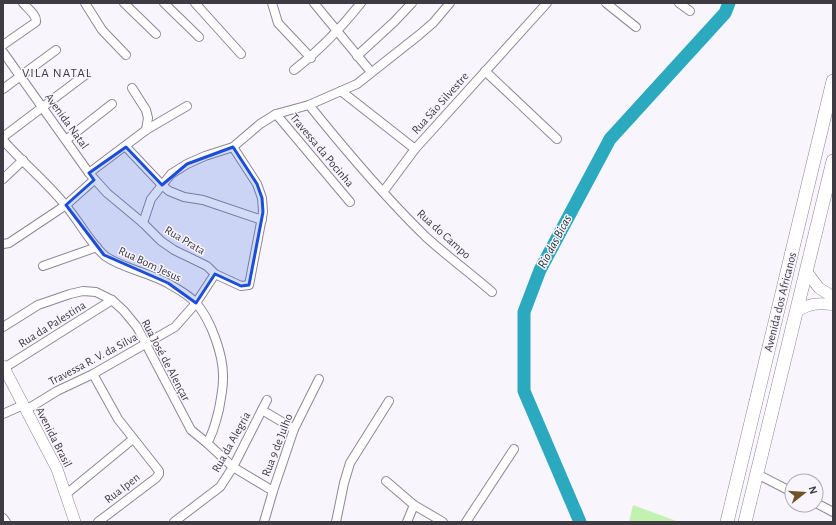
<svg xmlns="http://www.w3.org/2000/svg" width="836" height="525" font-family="'Alegreya Sans',sans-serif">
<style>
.pitch{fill:#c2f2b0}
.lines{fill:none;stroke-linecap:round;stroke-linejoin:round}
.river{stroke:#2aa9bf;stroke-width:13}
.street-casing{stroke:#8e8798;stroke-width:10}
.secondary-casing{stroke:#8e8798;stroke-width:12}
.primary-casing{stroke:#8e8798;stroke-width:14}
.street{stroke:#fff;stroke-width:8}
.secondary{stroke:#fff;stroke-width:11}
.primary{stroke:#fff;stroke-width:13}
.marked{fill:#1d4ed8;fill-opacity:0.2;stroke:#1d4ed8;stroke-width:3;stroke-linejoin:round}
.labels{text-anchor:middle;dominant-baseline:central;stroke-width:3;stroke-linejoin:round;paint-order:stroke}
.street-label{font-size:12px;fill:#3e3b43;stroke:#f8f5fd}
.neighbourhood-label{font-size:13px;letter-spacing:1px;fill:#3e3b43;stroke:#f8f5fd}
.water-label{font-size:13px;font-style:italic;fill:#192e32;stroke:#f8f5fd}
</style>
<rect width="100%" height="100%" fill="#f8f5fd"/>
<path class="pitch" d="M 633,505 L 679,522 L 629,522 Z"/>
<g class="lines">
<path class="river" d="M 580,522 L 524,391 L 524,312 L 540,270 L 610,139 L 725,13 L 729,3"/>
<g class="street-casing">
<g id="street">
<path d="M 85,3 L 102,30 L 126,55"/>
<path d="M 124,3 L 156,34"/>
<path d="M 164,3 L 199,37"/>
<path d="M 195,3 L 241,54"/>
<path d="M 272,3 L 278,23 L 311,58"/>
<path d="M 314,3 L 371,72"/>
<path d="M 606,3 L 636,27"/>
<path d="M 679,3 L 690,11"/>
<path d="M 3,45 L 36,22 C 37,15 28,9 23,3"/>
<path d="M 3,52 L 89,173 L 107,193 L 143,223 L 161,241 L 174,250 L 207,266 L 215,274 L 241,286 L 249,285 L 263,212 L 262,198 L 257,184 L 233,147"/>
<path d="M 357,56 L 394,22 L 412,3"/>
<path d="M 294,70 C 319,51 341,28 361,3"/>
<path d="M 485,71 L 557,139"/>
<path d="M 132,88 L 146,110 L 148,118 L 146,130"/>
<path d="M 3,89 L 56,50"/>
<path d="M 341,91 L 415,149"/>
<path d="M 309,105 C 346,151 384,196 426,237 C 447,256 470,273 492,292"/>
<path d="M 276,114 L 350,202"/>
<path d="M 3,137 L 85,75"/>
<path d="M 3,140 C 23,163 47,182 66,206 C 79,221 90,243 105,256 C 123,269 149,272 169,284 C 178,289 189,295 196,303 C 211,320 224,356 223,379 C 223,389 221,398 219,409 C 216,421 214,432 207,443"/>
<path d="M 66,140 L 112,104"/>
<path d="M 126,147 L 162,185 L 169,191 L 184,197 L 203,200 L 262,220"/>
<path d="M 89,173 L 146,130 L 187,106"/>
<path d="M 3,179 L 23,160"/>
<path d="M 383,192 L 415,149 L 547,3"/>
<path d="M 143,223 L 151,199 L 171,174 L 187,164 L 205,156 L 233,147 L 260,124 L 276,114 L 309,105 L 357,84 L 419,35 L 433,23 L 450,3"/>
<path d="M 3,244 L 9,243 L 66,205 L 94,180"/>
<path d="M 43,266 L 97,247"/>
<path d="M 3,327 L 38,305 L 70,294 L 83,291 L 96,292 L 112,300 L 124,311 L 137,327 L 191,430 L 207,443 L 233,467 L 273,491"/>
<path d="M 4,368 L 112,300"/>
<path d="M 93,374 L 118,419 L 159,471 L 159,474 L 156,478 L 98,522"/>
<path d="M 26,410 L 57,391 L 93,374 L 175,327 L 196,303 L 215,274"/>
<path d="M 262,410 L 294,429"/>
<path d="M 3,414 L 23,405"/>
<path d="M 757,474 L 792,492"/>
<path d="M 386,481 L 414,505 L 443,522"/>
<path d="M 65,495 L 133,439"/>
<path d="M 816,503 L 833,512"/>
<path d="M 3,518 L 6,522"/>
<path d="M 174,522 L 220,487 L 233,467 L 267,400"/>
<path d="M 264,522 L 273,491 L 294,429 L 319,379"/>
<path d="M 336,522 L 344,483 L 350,463 L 389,401"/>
<path d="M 407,522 L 414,505"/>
<path d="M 466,522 L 514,449"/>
</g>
</g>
<g class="secondary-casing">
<g id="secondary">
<path d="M 806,271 L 819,288 L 833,297"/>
<path d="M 797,311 C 809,304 819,302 833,305"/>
<path d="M 3,366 L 57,469 L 75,522"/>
</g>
</g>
<g class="primary-casing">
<g id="primary">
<path d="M 727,522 L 833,81"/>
<path d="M 745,522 L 833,161"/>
</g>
</g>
<use href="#street" class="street"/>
<use href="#secondary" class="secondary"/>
<use href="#primary" class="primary"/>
</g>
<path class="marked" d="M 126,147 L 162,185 L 187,164 L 233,147 L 257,184 L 262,198 L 263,212 L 249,285 L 241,286 L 215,274 L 196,303 L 168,283 L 104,255 L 66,205 L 94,180 L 89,173 Z"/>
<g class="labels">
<g class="street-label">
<text transform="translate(440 103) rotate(-48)">Rua São Silvestre</text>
<text transform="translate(67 121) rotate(54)">Avenida Natal</text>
<text transform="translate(322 150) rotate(50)">Travessa da Pocinha</text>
<text transform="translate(444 234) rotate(42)">Rua do Campo</text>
<text transform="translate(185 240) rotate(31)">Rua Prata</text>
<text transform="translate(150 264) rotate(25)">Rua Bom Jesus</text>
<text transform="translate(780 302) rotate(-76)">Avenida dos Africanos</text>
<text transform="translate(52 324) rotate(-32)">Rua da Palestina</text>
<text transform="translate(93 359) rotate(-28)">Travessa R. V. da Silva</text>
<text transform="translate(166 360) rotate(62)">Rua José de Alençar</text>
<text transform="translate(54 437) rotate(63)">Avenida Brasil</text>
<text transform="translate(231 442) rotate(-61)">Rua da Alegria</text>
<text transform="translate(277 445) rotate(-69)">Rua 9 de Julho</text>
<text transform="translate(122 488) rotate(-38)">Rua Ipen</text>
</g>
<g class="neighbourhood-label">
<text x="57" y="73">VILA NATAL</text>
</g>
<g class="water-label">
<text transform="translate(555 242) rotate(-62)">Rio das Bicas</text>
</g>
</g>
<rect width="836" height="525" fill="none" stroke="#3e3b43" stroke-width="8"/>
<g transform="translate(804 493) rotate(73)"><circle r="19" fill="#f8f5fd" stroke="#aeabb3"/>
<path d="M0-3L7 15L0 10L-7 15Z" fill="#715327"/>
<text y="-6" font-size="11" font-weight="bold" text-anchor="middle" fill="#3e3b43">N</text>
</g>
</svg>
